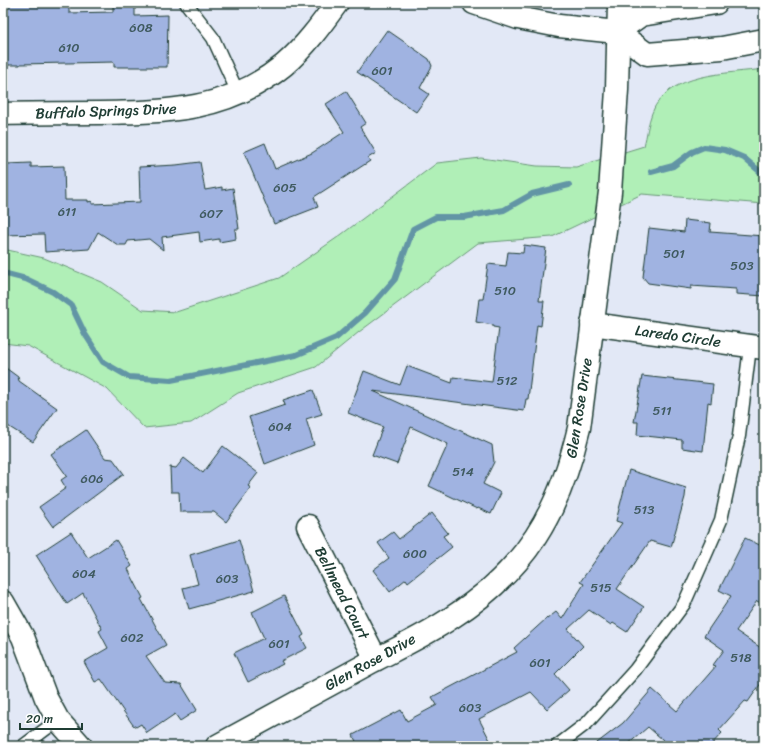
<svg xmlns="http://www.w3.org/2000/svg" width="767" height="749" font-family="Sriracha,sans-serif">
<style>
.green{fill:#b0efb7;stroke:#689676}
.lines{fill:none;stroke-linecap:round;stroke-linejoin:round}
.stream{stroke:#6295a5;stroke-width:6}
.building{fill:#a0b3e1;stroke:#1f3d34}
.lane-casing{stroke:#1f3d34;stroke-width:15}
.street-casing{stroke:#1f3d34;stroke-width:25}
.secondary-casing{stroke:#1f3d34;stroke-width:25}
.lane{stroke:#fff;stroke-width:12}
.street{stroke:#fff;stroke-width:22}
.secondary{stroke:#fff;stroke-width:22}
.labels{text-anchor:middle;dominant-baseline:central;stroke-width:3;stroke-linejoin:round;paint-order:stroke}
.number-label{font-size:13px;fill:#3f5a5f}
.street-label{font-size:15px;fill:#1f3d34;stroke:#fff}
</style>
<rect width="100%" height="100%" fill="#e2e8f6"/>
<filter id="ink" filterUnits="userSpaceOnUse"><feTurbulence type="fractalNoise" baseFrequency=".025" numOctaves="2"/><feDisplacementMap in="SourceGraphic" scale="8" xChannelSelector="R" yChannelSelector="G"/><feConvolveMatrix kernelMatrix="1 2 1 2 8 2 1 2 1" color-interpolation-filters="sRGB"/></filter>
<g filter="url(#ink)">
<path class="green" d="M 764,69 L 764,204 L 642,194 L 552,237 L 478,243 L 359,332 L 316,367 L 238,393 L 191,423 L 144,428 L 107,389 L 28,346 L 3,343 L 3,249 L 44,258 L 102,282 L 143,310 L 176,312 L 279,278 L 338,237 L 437,163 L 481,158 L 537,166 L 576,167 L 644,146 C 647,135 648,123 652,113 C 667,72 728,74 764,69 Z"/>
<g class="lines">
<g class="stream">
<path d="M 651,172 L 673,166 L 692,152 L 704,147 L 725,150 L 744,158 L 764,175"/>
<path d="M 3,273 L 26,279 L 53,292 L 71,305 L 85,334 L 103,362 L 129,377 L 171,380 L 296,355 L 336,338 L 365,313 L 395,279 L 413,229 L 436,217 L 464,217 L 504,210 L 532,194 L 569,185"/>
</g>
</g>
<g class="building">
<path d="M 3,3 L 69,3 L 69,13 L 113,12 L 113,3 L 135,3 L 135,16 L 168,15 L 167,67 L 114,67 L 114,62 L 20,64 L 20,65 L 3,65 Z"/>
<path d="M 387,30 L 429,59 L 432,66 L 420,88 L 429,94 L 416,112 L 357,72 Z"/>
<path d="M 346,91 L 366,123 L 360,127 L 376,153 L 368,158 L 370,161 L 314,197 L 318,207 L 274,224 L 244,152 L 265,143 L 275,169 L 312,153 L 344,132 L 326,104 Z"/>
<path d="M 200,162 L 205,190 L 222,187 L 222,190 L 233,188 L 239,229 L 235,229 L 236,239 L 219,242 L 219,239 L 200,242 L 199,232 L 162,237 L 163,250 L 149,239 L 128,241 L 126,245 L 118,245 L 98,232 L 89,249 L 45,252 L 44,234 L 3,235 L 3,180 L 7,180 L 7,164 L 31,163 L 31,167 L 64,166 L 65,200 L 88,200 L 88,202 L 92,201 L 92,204 L 140,202 L 139,167 L 176,165 Z"/>
<path d="M 685,220 L 711,223 L 710,232 L 764,236 L 764,296 L 736,294 L 736,289 L 691,286 L 691,289 L 648,283 L 643,277 L 649,228 L 684,232 Z"/>
<path d="M 524,245 L 546,248 L 539,301 L 544,301 L 541,326 L 537,325 L 528,399 L 526,399 L 524,411 L 373,391 L 492,445 L 494,462 L 483,484 L 501,493 L 491,514 L 478,508 L 477,509 L 429,486 L 448,444 L 411,427 L 397,464 L 372,455 L 383,427 L 348,413 L 364,371 L 400,385 L 407,366 L 452,383 L 453,377 L 492,382 L 499,328 L 493,327 L 493,325 L 476,322 L 479,299 L 483,299 L 488,264 L 506,266 L 508,252 L 523,253 Z"/>
<path d="M 3,366 L 18,377 L 19,381 L 57,408 L 33,442 L 3,423 Z"/>
<path d="M 642,376 L 713,384 L 711,403 L 708,402 L 703,451 L 682,448 L 682,440 L 637,435 L 638,422 L 634,422 Z"/>
<path d="M 313,390 L 322,414 L 306,419 L 314,445 L 265,464 L 249,417 L 285,405 L 283,400 Z"/>
<path d="M 86,430 L 105,458 L 113,459 L 124,474 L 53,527 L 39,507 L 66,488 L 61,480 L 67,476 L 51,454 Z"/>
<path d="M 223,446 L 258,473 L 248,486 L 251,488 L 226,522 L 214,512 L 180,512 L 179,492 L 171,492 L 170,467 L 176,468 L 184,458 L 203,473 Z"/>
<path d="M 629,470 L 686,488 L 685,497 L 671,547 L 650,541 L 617,589 L 644,607 L 627,632 L 613,623 L 611,625 L 589,610 L 568,629 L 583,646 L 555,674 L 569,690 L 547,709 L 531,692 L 479,719 L 493,746 L 358,746 L 353,735 L 401,710 L 407,721 L 437,705 L 432,697 L 517,652 L 514,648 L 547,618 L 547,619 L 556,612 L 562,619 L 584,584 L 580,582 L 622,523 L 616,521 Z"/>
<path d="M 432,513 L 448,533 L 443,536 L 452,547 L 408,582 L 406,579 L 390,592 L 373,570 L 389,558 L 378,543 L 393,532 L 399,539 Z"/>
<path d="M 71,532 L 88,558 L 116,540 L 132,566 L 128,569 L 143,598 L 141,599 L 166,645 L 146,656 L 165,683 L 181,684 L 197,710 L 180,721 L 175,714 L 147,733 L 141,724 L 136,727 L 133,725 L 101,679 L 95,682 L 84,662 L 108,648 L 99,631 L 102,629 L 83,593 L 67,604 L 36,555 Z"/>
<path d="M 745,538 L 764,547 L 764,605 L 757,601 L 736,631 L 764,650 L 764,679 L 748,702 L 745,701 L 719,730 L 722,733 L 710,746 L 670,746 L 648,727 L 626,746 L 593,746 L 623,723 L 652,689 L 677,711 L 716,666 L 713,665 L 724,650 L 704,636 L 731,596 L 719,590 Z"/>
<path d="M 239,540 L 254,591 L 189,609 L 183,588 L 198,584 L 190,555 Z"/>
<path d="M 284,596 L 304,635 L 301,637 L 307,648 L 281,661 L 283,664 L 248,682 L 234,653 L 264,638 L 252,612 Z"/>
</g>
<g class="lines">
<g class="lane-casing">
<g id="lane">
<path d="M 186,3 L 213,38 L 238,93"/>
<path d="M 23,746 L 58,720"/>
<path d="M 557,746 L 587,723 L 635,670 L 684,604 L 721,520 L 739,436 L 750,347"/>
</g>
</g>
<g class="street-casing">
<g id="street">
<path d="M 3,114 C 35,113 68,113 100,113 C 168,112 228,111 284,65 C 305,47 321,25 337,3"/>
<path d="M 592,324 L 764,348"/>
<path d="M 308,526 L 376,659"/>
<path d="M 3,602 L 23,637 L 46,698 L 58,720 L 81,746"/>
<path d="M 217,746 C 268,718 320,690 371,662 C 398,648 426,635 451,618 C 526,570 559,513 579,428 L 610,192 L 617,90 L 619,3"/>
</g>
</g>
<g class="secondary-casing">
<g id="secondary">
<path d="M 474,3 L 518,18 L 559,26 L 617,32 L 647,54 L 722,48 L 764,40"/>
<path d="M 617,32 L 641,15 L 716,3"/>
</g>
</g>
<use href="#lane" class="lane"/>
<use href="#street" class="street"/>
<use href="#secondary" class="secondary"/>
</g>
</g>
<g class="labels">
<g class="number-label">
<text x="141" y="27">608</text>
<text x="69" y="47">610</text>
<text x="382" y="70">601</text>
<text x="285" y="187">605</text>
<text x="67" y="211">611</text>
<text x="211" y="213">607</text>
<text x="674" y="253">501</text>
<text x="742" y="265">503</text>
<text x="505" y="290">510</text>
<text x="507" y="380">512</text>
<text x="662" y="410">511</text>
<text x="280" y="426">604</text>
<text x="463" y="471">514</text>
<text x="92" y="478">606</text>
<text x="644" y="509">513</text>
<text x="415" y="553">600</text>
<text x="84" y="573">604</text>
<text x="227" y="578">603</text>
<text x="601" y="587">515</text>
<text x="132" y="637">602</text>
<text x="279" y="643">601</text>
<text x="741" y="657">518</text>
<text x="540" y="662">601</text>
<text x="470" y="707">603</text>
</g>
<g class="street-label">
<text transform="translate(106 111) rotate(-2)">Buffalo Springs Drive</text>
<text transform="translate(678 336) rotate(8)">Laredo Circle</text>
<text transform="translate(579 408) rotate(-81)">Glen Rose Drive</text>
<text transform="translate(342 593) rotate(63)">Bellmead Court</text>
<text transform="translate(370 662) rotate(-29)">Glen Rose Drive</text>
</g>
</g>
<rect width="767" height="749" fill="none" stroke="#fff" stroke-width="16"/>
<rect x="8" y="8" width="751" height="733" fill="none" stroke="#1f3d34" stroke-width="1.5" filter="url(#ink)"/>
<path d="M20 723v6h62v-6" fill="none" stroke="#1f3d34" stroke-width="2"/>
<text x="26" y="723" font-size="12" fill="#1f3d34" stroke="#ffffff" stroke-width="3" paint-order="stroke">20 m</text>
</svg>
